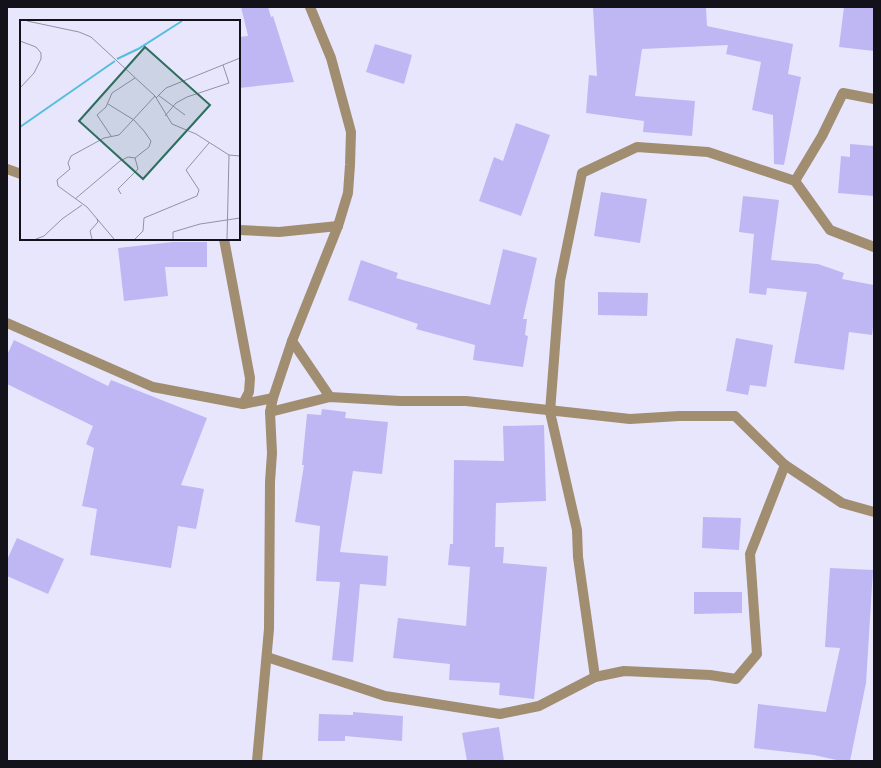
<svg xmlns="http://www.w3.org/2000/svg" width="881" height="768" font-family="Ubuntu,sans-serif">
<style>
.building{fill:#bfb7f3}
.lines{fill:none;stroke-linecap:round;stroke-linejoin:round}
.minor{stroke:#a18d70;stroke-width:10}
.inset-river{fill:none;stroke:#56bedd;stroke-width:2}
.inset-road{fill:none;stroke:#9391a2;stroke-width:1}
.view{fill:#2d6e5e;fill-opacity:0.15;stroke:#2d6e5e;stroke-width:2}
.inset-edge{fill:none;stroke:#13121a;stroke-width:2}
</style>
<rect width="100%" height="100%" fill="#e8e6fd"/>
<g class="building">
<path d="M 241,7 L 268,7 L 271,17 L 273,16 L 294,82 L 239,88 L 239,37 L 248,36 Z"/>
<path d="M 706,7 L 707,26 L 793,44 L 788,74 L 801,77 L 784,165 L 774,164 L 773,115 L 752,110 L 761,62 L 726,54 L 728,45 L 642,49 L 635,96 L 695,101 L 692,136 L 643,132 L 644,121 L 586,113 L 589,75 L 597,76 L 593,8 Z"/>
<path d="M 844,7 L 874,7 L 874,51 L 839,47 Z"/>
<path d="M 375,44 L 412,55 L 404,84 L 366,72 Z"/>
<path d="M 516,123 L 550,135 L 521,216 L 479,201 L 494,157 L 503,161 Z"/>
<path d="M 850,144 L 874,146 L 874,196 L 838,193 L 841,156 L 850,157 Z"/>
<path d="M 601,192 L 647,199 L 640,243 L 594,236 Z"/>
<path d="M 743,196 L 779,200 L 771,260 L 818,264 L 844,273 L 842,279 L 874,285 L 874,318 L 872,335 L 849,332 L 844,370 L 794,363 L 807,292 L 767,288 L 766,295 L 749,293 L 754,234 L 739,232 Z"/>
<path d="M 173,242 L 207,242 L 207,267 L 165,267 L 168,296 L 124,301 L 118,248 Z"/>
<path d="M 503,249 L 537,258 L 523,319 L 527,319 L 525,335 L 528,336 L 523,367 L 473,360 L 475,345 L 416,329 L 418,324 L 348,300 L 361,260 L 398,273 L 396,278 L 490,305 Z"/>
<path d="M 598,292 L 648,293 L 647,316 L 598,315 Z"/>
<path d="M 736,338 L 773,345 L 766,387 L 750,385 L 748,395 L 726,391 Z"/>
<path d="M 14,340 L 108,386 L 111,380 L 207,418 L 181,485 L 204,489 L 196,529 L 178,526 L 171,568 L 90,555 L 97,509 L 82,506 L 94,448 L 86,444 L 93,426 L 7,384 L 7,355 Z"/>
<path d="M 322,409 L 346,412 L 345,418 L 388,422 L 382,474 L 353,471 L 340,552 L 388,556 L 386,586 L 360,584 L 353,662 L 332,660 L 340,582 L 316,581 L 320,526 L 295,522 L 304,465 L 302,465 L 307,414 L 321,415 Z"/>
<path d="M 544,425 L 546,501 L 496,503 L 495,547 L 504,547 L 503,563 L 547,567 L 534,699 L 499,695 L 500,683 L 449,680 L 450,664 L 393,658 L 398,618 L 466,626 L 470,567 L 448,565 L 450,544 L 453,544 L 454,460 L 504,461 L 503,426 Z"/>
<path d="M 703,517 L 741,518 L 739,550 L 702,548 Z"/>
<path d="M 17,538 L 64,559 L 48,594 L 7,576 L 7,560 Z"/>
<path d="M 830,568 L 873,570 L 866,683 L 850,761 L 841,761 L 814,755 L 754,748 L 758,704 L 826,712 L 840,648 L 825,647 Z"/>
<path d="M 694,592 L 742,592 L 742,613 L 694,614 Z"/>
<path d="M 353,712 L 403,716 L 402,741 L 345,736 L 345,741 L 318,741 L 319,714 L 353,715 Z"/>
<path d="M 499,727 L 504,761 L 467,761 L 462,733 Z"/>
</g>
<g class="lines">
<g class="minor">
<path d="M 7,169 L 21,174"/>
<path d="M 795,181 L 822,136 L 843,93 L 874,99"/>
<path d="M 239,230 L 279,232 L 338,226"/>
<path d="M 224,239 L 250,378 L 249,392 L 243,404"/>
<path d="M 7,323 L 153,387 L 243,404 L 273,398"/>
<path d="M 292,341 L 330,397"/>
<path d="M 270,412 L 330,397 L 400,401 L 466,401 L 630,419 L 679,416 L 735,416 L 785,465 L 842,503 L 874,512"/>
<path d="M 267,657 L 385,696 L 500,714 L 539,706 L 595,677 L 624,671 L 710,675 L 736,679 L 757,654 L 750,554 L 785,465"/>
<path d="M 595,677 L 578,557 L 577,530 L 550,412 L 560,281 L 582,173 L 637,147 L 708,152 L 795,181 L 830,230 L 874,247"/>
<path d="M 257,761 L 269,629 L 270,482 L 272,453 L 270,412 L 273,398 L 292,341 L 338,226 L 348,193 L 350,165 L 351,132 L 331,58 L 310,7"/>
</g>
</g>
<g transform="translate(20 20)">
<rect width="220" height="220" fill="#e8e6fd"/>
<path class="inset-river" d="M 97,39 L 118,29 L 162,1M 0,107 L 95,41"/>
<path class="inset-road" d="M 7,1 L 59,12 L 71,17 L 135,76 L 152,104 L 176,114 L 209,135 L 220,136M 0,21 L 16,27 L 21,33 L 21,39 L 14,53 L 0,68M 138,75 L 165,95M 136,78 L 146,68 L 220,38M 145,96 L 156,83 L 167,77 L 209,63 L 203,45M 91,116 L 77,95 L 86,87 L 92,73 L 115,58M 101,174 L 98,169 L 118,149 L 115,138M 55,179 L 100,141 L 108,137 L 115,138 L 129,127 L 131,121 L 124,111 L 114,100 L 88,84M 16,219 L 24,216 L 42,199 L 62,185M 72,219 L 70,211 L 78,202 L 77,199M 94,219 L 67,187 L 38,166 L 37,160 L 50,149 L 48,143 L 51,136 L 84,118 L 99,115 L 135,76M 115,219 L 123,211 L 124,198 L 177,176 L 179,170 L 166,150 L 189,123M 153,219 L 153,212 L 180,204 L 220,198M 207,219 L 209,135"/>
<path class="view" d="M 125,27 L 190,85 L 123,159 L 59,101 Z"/>
<rect width="220" height="220" class="inset-edge"/>
</g>
<rect width="881" height="768" fill="none" stroke="#13121a" stroke-width="16"/>
</svg>
